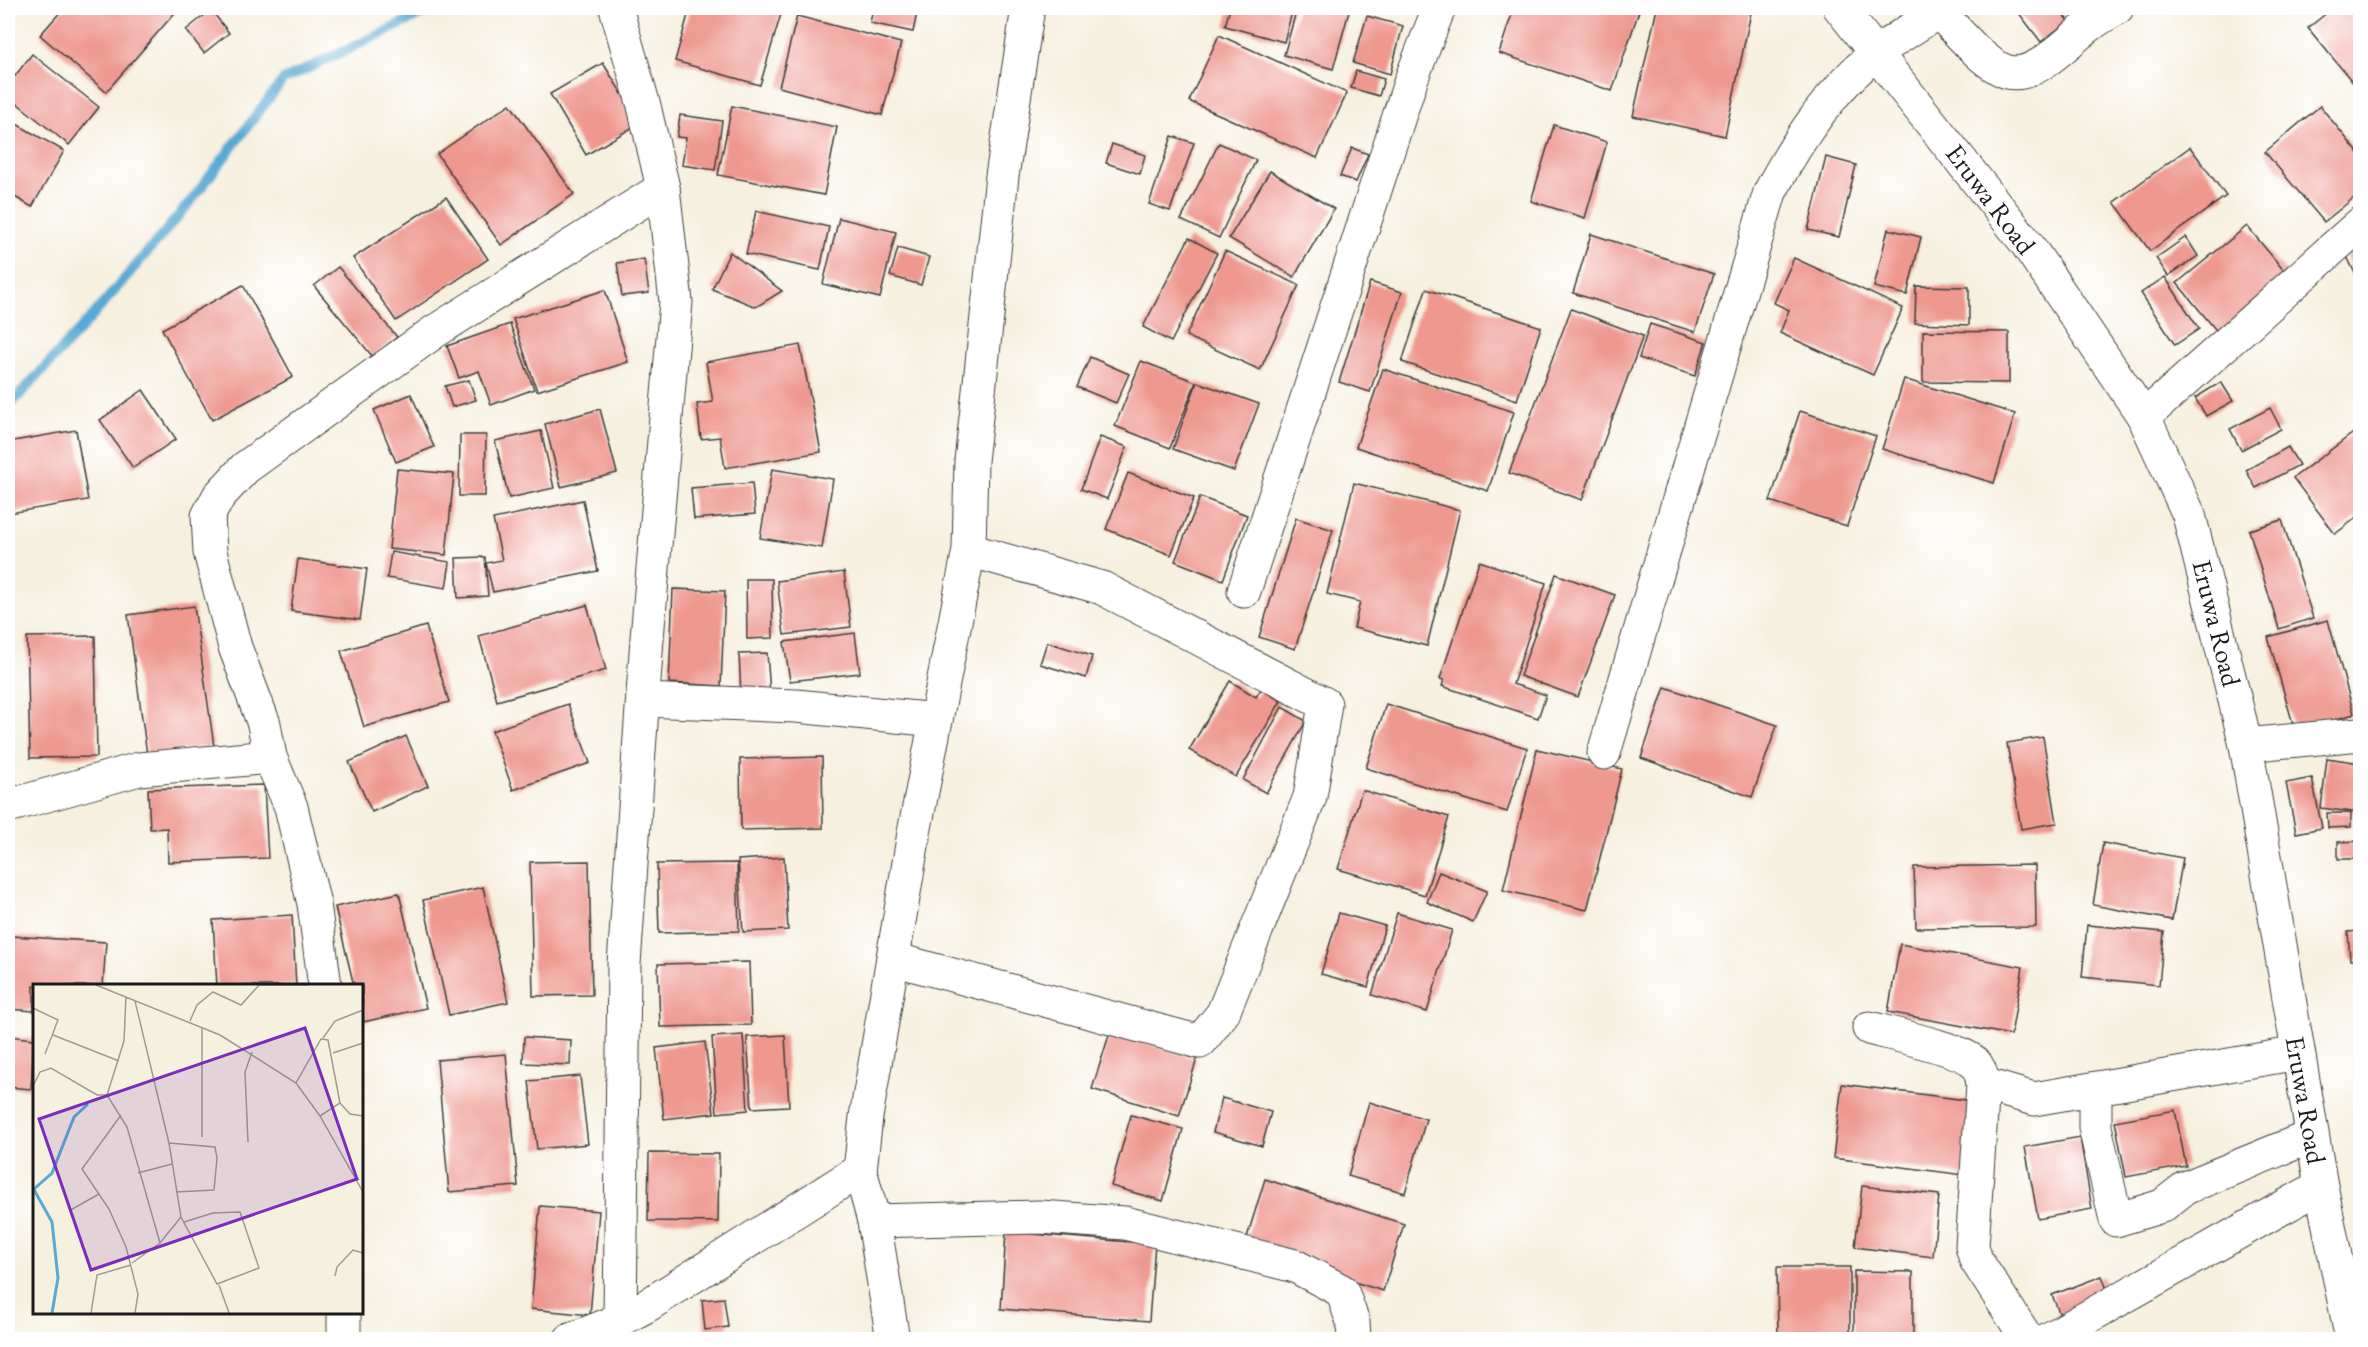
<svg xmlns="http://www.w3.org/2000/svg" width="2368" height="1347" font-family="'EB Garamond',serif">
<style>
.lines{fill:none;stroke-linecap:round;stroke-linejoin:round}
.stream{stroke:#59a9d3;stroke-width:10}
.building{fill:#ee988f}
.minor-casing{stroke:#3d3c39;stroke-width:35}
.major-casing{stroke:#3d3c39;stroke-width:35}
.minor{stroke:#fff;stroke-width:33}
.major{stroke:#fff;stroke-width:33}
.labels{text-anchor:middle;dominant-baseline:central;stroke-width:4.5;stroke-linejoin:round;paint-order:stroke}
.street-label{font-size:27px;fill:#1c1c1c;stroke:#fff}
.inset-river{fill:none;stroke:#59a9d3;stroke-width:3}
.inset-road{fill:none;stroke:#9f9b91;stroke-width:1.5}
.view{fill:#7b2cbf;fill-opacity:0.15;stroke:#7b2cbf;stroke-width:3}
.inset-edge{fill:none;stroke:#1c1c1c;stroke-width:3}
</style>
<rect width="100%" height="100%" fill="#fff"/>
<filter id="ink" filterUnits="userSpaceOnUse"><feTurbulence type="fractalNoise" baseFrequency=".0167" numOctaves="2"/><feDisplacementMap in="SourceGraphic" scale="12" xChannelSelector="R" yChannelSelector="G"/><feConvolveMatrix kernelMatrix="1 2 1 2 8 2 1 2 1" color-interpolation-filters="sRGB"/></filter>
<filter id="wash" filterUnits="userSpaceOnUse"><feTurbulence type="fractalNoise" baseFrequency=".008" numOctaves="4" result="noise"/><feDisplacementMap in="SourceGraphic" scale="24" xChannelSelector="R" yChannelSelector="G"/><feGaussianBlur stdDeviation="1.35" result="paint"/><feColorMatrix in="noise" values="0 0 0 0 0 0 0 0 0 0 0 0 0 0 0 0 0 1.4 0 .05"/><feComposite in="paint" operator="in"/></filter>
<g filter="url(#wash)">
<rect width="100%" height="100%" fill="#f6f0df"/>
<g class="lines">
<path class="stream" d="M 8,407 L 91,318 L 191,201 L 283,80 L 431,10"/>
</g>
<g id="blocks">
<g class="building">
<path d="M 64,8 L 179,8 L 106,92 L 40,35 Z"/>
<path d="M 690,8 L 758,8 L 781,14 L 760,85 L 675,61 Z"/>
<path d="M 873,8 L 918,8 L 913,32 L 870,23 Z"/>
<path d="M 1230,8 L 1293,8 L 1284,42 L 1225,26 Z"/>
<path d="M 1297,8 L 1350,8 L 1333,69 L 1284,55 Z"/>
<path d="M 1514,8 L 1630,8 L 1639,11 L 1612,91 L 1499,53 Z"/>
<path d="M 1657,8 L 1752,8 L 1725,136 L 1633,116 Z"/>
<path d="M 2015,8 L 2058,8 L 2068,21 L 2041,42 Z"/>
<path d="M 2333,8 L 2360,8 L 2360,91 L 2308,28 Z"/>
<path d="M 211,10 L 229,33 L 204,53 L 186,30 Z"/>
<path d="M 797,16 L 901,43 L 882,115 L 779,87 Z"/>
<path d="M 1367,16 L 1403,26 L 1390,74 L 1353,63 Z"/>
<path d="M 1219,35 L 1347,93 L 1317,158 L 1189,101 Z"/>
<path d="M 32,54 L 99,107 L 69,145 L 8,96 L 8,85 Z"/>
<path d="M 603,63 L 640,123 L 586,155 L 550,94 Z"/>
<path d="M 1356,71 L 1384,79 L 1379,96 L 1351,88 Z"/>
<path d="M 510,104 L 574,194 L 501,245 L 437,154 Z"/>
<path d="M 732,106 L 837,127 L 824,195 L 718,175 Z"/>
<path d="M 2320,106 L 2360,155 L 2360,193 L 2324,222 L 2265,152 Z"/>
<path d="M 680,115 L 722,121 L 715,170 L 682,165 L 686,138 L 677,137 Z"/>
<path d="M 13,122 L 64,151 L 32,207 L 8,193 L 8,132 Z"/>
<path d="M 1554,125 L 1607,142 L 1585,218 L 1531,201 Z"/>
<path d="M 1172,136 L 1194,143 L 1170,211 L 1149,204 Z"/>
<path d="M 1219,143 L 1256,160 L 1219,238 L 1181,220 Z"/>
<path d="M 1112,144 L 1145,155 L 1140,174 L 1106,163 Z"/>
<path d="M 2190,147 L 2226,196 L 2150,251 L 2114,202 Z"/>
<path d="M 1352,148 L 1368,154 L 1356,182 L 1340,176 Z"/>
<path d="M 1826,157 L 1856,165 L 1839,237 L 1808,230 Z"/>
<path d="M 1270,171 L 1334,209 L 1294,277 L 1229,238 Z"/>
<path d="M 446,197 L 488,259 L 396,321 L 353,258 Z"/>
<path d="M 756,211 L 829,227 L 820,270 L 746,254 Z"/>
<path d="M 839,218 L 896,232 L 880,298 L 823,284 Z"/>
<path d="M 2247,226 L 2290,278 L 2220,335 L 2177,283 Z"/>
<path d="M 1888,229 L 1921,237 L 1907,295 L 1874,287 Z"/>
<path d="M 1591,234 L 1714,274 L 1695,332 L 1573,293 Z"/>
<path d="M 2186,237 L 2198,256 L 2168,276 L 2156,258 Z"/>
<path d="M 1189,238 L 1217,253 L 1171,342 L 1143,327 Z"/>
<path d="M 2360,242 L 2360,284 L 2344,250 Z"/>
<path d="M 898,248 L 929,257 L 921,285 L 890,276 Z"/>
<path d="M 1225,251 L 1299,285 L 1260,370 L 1186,336 Z"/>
<path d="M 730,252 L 782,291 L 756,307 L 712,289 Z"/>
<path d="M 1794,258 L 1903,308 L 1873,375 L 1780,333 L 1789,310 L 1774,303 Z"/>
<path d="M 644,259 L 649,293 L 622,296 L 617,263 Z"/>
<path d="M 338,267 L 397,337 L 373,357 L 314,286 Z"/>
<path d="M 2165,277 L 2199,329 L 2175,345 L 2141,293 Z"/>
<path d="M 1370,282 L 1402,292 L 1370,392 L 1339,382 Z"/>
<path d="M 243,285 L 293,377 L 212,420 L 162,329 Z"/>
<path d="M 1916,286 L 1969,287 L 1969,325 L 1915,323 Z"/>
<path d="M 1426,289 L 1541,327 L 1517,400 L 1402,362 Z"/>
<path d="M 605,290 L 628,362 L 537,391 L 513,319 Z"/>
<path d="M 1571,309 L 1643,336 L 1582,500 L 1509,473 Z"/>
<path d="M 510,324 L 534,389 L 491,405 L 479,371 L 459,378 L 447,346 Z"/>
<path d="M 1650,324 L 1706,342 L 1695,376 L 1639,358 Z"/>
<path d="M 1923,331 L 2009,332 L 2009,383 L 1923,382 Z"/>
<path d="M 800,345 L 821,452 L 725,468 L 720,437 L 701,439 L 697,404 L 713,402 L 706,362 Z"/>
<path d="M 1090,357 L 1129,374 L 1116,403 L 1077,387 Z"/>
<path d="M 1141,361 L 1196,382 L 1170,448 L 1115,426 Z"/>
<path d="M 1383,369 L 1514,412 L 1488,491 L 1356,447 Z"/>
<path d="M 1904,379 L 2015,414 L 1994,483 L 1882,449 Z"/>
<path d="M 469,380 L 476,400 L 452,407 L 445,386 Z"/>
<path d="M 1197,382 L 1259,404 L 1234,471 L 1173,449 Z"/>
<path d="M 2221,382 L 2233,401 L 2206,416 L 2195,398 Z"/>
<path d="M 143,390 L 176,439 L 133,468 L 100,420 Z"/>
<path d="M 411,394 L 434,447 L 396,462 L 374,410 Z"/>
<path d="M 2270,408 L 2281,429 L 2241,450 L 2230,429 Z"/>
<path d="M 600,409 L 617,473 L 561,487 L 545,424 Z"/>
<path d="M 1800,411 L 1876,436 L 1847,526 L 1770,501 Z"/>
<path d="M 2360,428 L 2360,515 L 2335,534 L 2293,478 Z"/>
<path d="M 76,430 L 88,500 L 10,513 L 8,497 L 8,442 Z"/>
<path d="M 541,431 L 554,488 L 509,498 L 495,441 Z"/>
<path d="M 460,435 L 486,435 L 485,496 L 459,496 Z"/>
<path d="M 1100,437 L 1127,447 L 1107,499 L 1081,489 Z"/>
<path d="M 2288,447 L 2299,465 L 2256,488 L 2246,470 Z"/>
<path d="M 397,469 L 454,474 L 446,555 L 389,549 Z"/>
<path d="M 772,469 L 833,479 L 822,548 L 760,538 Z"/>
<path d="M 1128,473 L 1194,498 L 1171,555 L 1106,529 Z"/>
<path d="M 752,483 L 755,514 L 694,519 L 691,488 Z"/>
<path d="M 1354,483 L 1460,510 L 1427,646 L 1354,628 L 1360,602 L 1327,594 Z"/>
<path d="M 1200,497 L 1247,515 L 1223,580 L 1175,561 Z"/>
<path d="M 583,500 L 598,571 L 493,592 L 486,563 L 502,560 L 493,519 Z"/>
<path d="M 1296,518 L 1333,530 L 1295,649 L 1259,637 Z"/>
<path d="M 2282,520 L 2313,618 L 2279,629 L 2249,530 Z"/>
<path d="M 391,552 L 450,562 L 446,588 L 387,578 Z"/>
<path d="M 485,557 L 488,596 L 458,598 L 456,558 Z"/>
<path d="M 298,559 L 367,569 L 360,620 L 291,611 Z"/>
<path d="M 1479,561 L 1546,583 L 1513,684 L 1546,695 L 1538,718 L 1442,686 L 1444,680 L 1440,679 Z"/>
<path d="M 844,572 L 851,627 L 784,635 L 777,581 Z"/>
<path d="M 1556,574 L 1615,595 L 1578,697 L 1520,676 Z"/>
<path d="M 746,579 L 772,579 L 773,638 L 747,639 Z"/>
<path d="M 673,589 L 725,591 L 721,686 L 669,683 Z"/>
<path d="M 587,605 L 606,670 L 497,701 L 479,636 Z"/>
<path d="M 194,606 L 214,746 L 147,755 L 128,615 Z"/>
<path d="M 2328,620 L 2354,714 L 2295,731 L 2268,637 Z"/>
<path d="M 426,626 L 449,702 L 364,727 L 341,651 Z"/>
<path d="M 855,633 L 860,673 L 790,681 L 784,642 Z"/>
<path d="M 95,636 L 97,757 L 30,758 L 27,637 Z"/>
<path d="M 1047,642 L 1092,656 L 1086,678 L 1040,664 Z"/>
<path d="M 767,653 L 770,693 L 741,695 L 739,654 Z"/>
<path d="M 1230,681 L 1256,697 L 1261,689 L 1281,701 L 1236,777 L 1189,750 Z"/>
<path d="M 1665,687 L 1777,725 L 1752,797 L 1641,758 Z"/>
<path d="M 568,704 L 590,763 L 513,790 L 492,731 Z"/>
<path d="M 1386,704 L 1527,748 L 1507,812 L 1366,768 Z"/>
<path d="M 1282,707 L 1306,721 L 1266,793 L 1243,780 Z"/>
<path d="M 406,736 L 428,786 L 372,812 L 349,762 Z"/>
<path d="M 2043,737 L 2057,823 L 2021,829 L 2007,743 Z"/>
<path d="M 1537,749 L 1622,769 L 1587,910 L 1503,890 Z"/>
<path d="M 822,757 L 823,828 L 741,830 L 740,759 Z"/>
<path d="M 2327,758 L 2360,763 L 2360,813 L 2321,808 Z"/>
<path d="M 2312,778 L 2322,828 L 2296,833 L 2286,783 Z"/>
<path d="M 264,785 L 268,858 L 168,862 L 167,828 L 150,829 L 148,789 Z"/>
<path d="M 1362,790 L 1449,817 L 1425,895 L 1338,869 Z"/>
<path d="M 2327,813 L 2351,813 L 2351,827 L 2328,828 Z"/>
<path d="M 2360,841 L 2360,859 L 2338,859 L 2338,842 Z"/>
<path d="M 2103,843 L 2183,858 L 2172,920 L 2093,905 Z"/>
<path d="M 784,857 L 788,930 L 743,932 L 738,860 Z"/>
<path d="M 589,861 L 592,995 L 533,996 L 530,862 Z"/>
<path d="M 737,863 L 739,931 L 659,933 L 657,864 Z"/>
<path d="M 2035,865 L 2036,927 L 1916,928 L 1914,867 Z"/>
<path d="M 1439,872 L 1487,891 L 1473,922 L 1427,902 Z"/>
<path d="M 483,887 L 508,1002 L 449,1015 L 423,900 Z"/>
<path d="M 399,893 L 426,1008 L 363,1022 L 362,986 L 354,986 L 335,907 Z"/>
<path d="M 1339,913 L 1385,926 L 1368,987 L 1321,974 Z"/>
<path d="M 1397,913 L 1452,930 L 1427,1012 L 1372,995 Z"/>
<path d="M 292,915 L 296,986 L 217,986 L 213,920 Z"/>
<path d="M 2087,925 L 2164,932 L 2159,985 L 2082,977 Z"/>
<path d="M 2360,931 L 2360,959 L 2350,960 L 2348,932 Z"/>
<path d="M 11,936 L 106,942 L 103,986 L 34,986 L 34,1011 L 8,1009 Z"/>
<path d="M 1900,944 L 2023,967 L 2011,1035 L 1888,1012 Z"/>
<path d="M 749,962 L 751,1025 L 660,1027 L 658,964 Z"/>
<path d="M 1110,1032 L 1197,1059 L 1179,1116 L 1092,1089 Z"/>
<path d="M 743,1035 L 748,1110 L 717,1113 L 712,1037 Z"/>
<path d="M 785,1035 L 789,1106 L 752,1108 L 747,1037 Z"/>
<path d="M 8,1036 L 34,1039 L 31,1089 L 8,1087 Z"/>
<path d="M 524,1037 L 571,1040 L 570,1065 L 523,1063 Z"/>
<path d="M 705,1042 L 714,1113 L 664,1119 L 656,1048 Z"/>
<path d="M 506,1054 L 518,1186 L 449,1192 L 437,1060 Z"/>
<path d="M 580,1076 L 588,1144 L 537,1149 L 529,1081 Z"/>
<path d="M 1842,1084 L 1973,1101 L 1964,1175 L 1833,1158 Z"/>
<path d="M 1222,1098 L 1271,1112 L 1262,1146 L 1213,1132 Z"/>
<path d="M 1369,1102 L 1426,1119 L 1405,1193 L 1348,1176 Z"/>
<path d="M 2175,1110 L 2186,1166 L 2126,1177 L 2115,1121 Z"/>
<path d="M 1131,1115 L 1183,1129 L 1163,1201 L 1111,1186 Z"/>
<path d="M 2080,1137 L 2092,1209 L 2038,1219 L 2025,1147 Z"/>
<path d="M 649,1153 L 719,1154 L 718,1222 L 648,1221 Z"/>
<path d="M 1265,1179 L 1404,1224 L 1383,1291 L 1244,1247 Z"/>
<path d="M 1862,1186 L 1939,1195 L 1933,1257 L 1855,1247 Z"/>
<path d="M 540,1206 L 599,1211 L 590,1315 L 531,1309 Z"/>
<path d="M 1006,1232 L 1155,1244 L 1149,1321 L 1001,1309 Z"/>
<path d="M 1777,1267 L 1850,1267 L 1850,1340 L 1778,1340 Z"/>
<path d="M 1854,1271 L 1913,1272 L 1913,1340 L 1854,1339 Z"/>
<path d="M 2102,1276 L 2111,1300 L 2062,1320 L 2052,1295 Z"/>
<path d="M 724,1298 L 728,1327 L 705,1330 L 702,1300 Z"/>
</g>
</g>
</g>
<g filter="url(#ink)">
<use href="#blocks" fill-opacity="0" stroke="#3d3c39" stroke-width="1.5"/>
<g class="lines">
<g class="minor-casing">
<g id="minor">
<path d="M 616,8 L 644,106 L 663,188 L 676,302 L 647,638 L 624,964 L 620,1320"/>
<path d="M 1938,11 C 1955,28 1985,66 2008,72 C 2036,79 2068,40 2090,25 C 2098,19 2108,13 2117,8"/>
<path d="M 2144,417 L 2360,224"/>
<path d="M 1244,591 L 1411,80 L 1439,8"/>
<path d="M 643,700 L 796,706 L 936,720"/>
<path d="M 2246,745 L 2360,734"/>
<path d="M 1604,753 L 1770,192 C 1796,142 1833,87 1878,52 C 1899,36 1922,23 1943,8"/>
<path d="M 8,806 L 139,769 L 270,757"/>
<path d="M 893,959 L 1200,1042 L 1223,1013 L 1310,797 L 1325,704 L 1102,588 L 969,550"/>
<path d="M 325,986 L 314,904 L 291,807 L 270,757 L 264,724 L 235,647 L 210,552 L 208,516 L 219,496 L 245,468 L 434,332 L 663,188"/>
<path d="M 1869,1028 C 1891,1034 1961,1049 1974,1062 C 1980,1068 1982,1076 1983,1084 L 1972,1246 L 1976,1260 L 2028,1340"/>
<path d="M 1983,1084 L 2034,1099 L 2298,1053"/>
<path d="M 2095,1090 L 2095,1127 L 2116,1220 L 2162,1206 L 2185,1188 L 2312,1136"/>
<path d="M 874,1221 L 1040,1217 L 1125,1223 L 1295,1266 L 1342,1291 L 1353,1322 L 1354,1340"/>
<path d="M 344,1312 L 344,1340"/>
<path d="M 570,1340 L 620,1320 L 648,1305 L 860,1170"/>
<path d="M 893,1340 L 874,1221 L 860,1170 L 866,1117 L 914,833 L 969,550 L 971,461 L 979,391 L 1002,176 L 1028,8"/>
<path d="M 2047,1340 L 2321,1186"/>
</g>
</g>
<g class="major-casing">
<path id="major" d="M 1840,8 L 2027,244 L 2144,417 L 2189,515 L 2246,745 L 2321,1186 L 2352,1340"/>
</g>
<use href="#minor" class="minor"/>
<use href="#major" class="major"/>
</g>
</g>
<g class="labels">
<g class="street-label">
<text transform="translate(1991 199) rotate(53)">Eruwa Road</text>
<text transform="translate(2217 623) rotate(76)">Eruwa Road</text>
<text transform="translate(2306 1100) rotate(80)">Eruwa Road</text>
</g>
</g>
<g transform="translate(33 984)">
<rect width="330" height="330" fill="#f6f0df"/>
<path class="inset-river" d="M 0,204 L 19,238 L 25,294 L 19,329M 1,205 L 19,189 L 41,133 L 55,120"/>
<path class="inset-road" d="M 63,1 L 187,51 L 263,99 L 287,132 L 330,208M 93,12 L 91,57 L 74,111 L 94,143 L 127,259M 102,17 L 136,159 L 148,233 L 184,300 L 226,284 L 207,228 L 180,229 L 151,238M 0,24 L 25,36 L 12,70M 157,37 L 164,21 L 180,8 L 208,21 L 226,1 L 275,1M 20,51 L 86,77M 290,54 L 302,37 L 330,26M 300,69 L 330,59M 263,99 L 288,55 L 295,56 L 307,119 L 287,132M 0,102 L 7,88 L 18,84 L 64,111 L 74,111M 307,119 L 317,130 L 330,132M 88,131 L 49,185 L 76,225 L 93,263 L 105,310 L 102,329M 169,153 L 169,43M 215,158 L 212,88 L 219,68M 136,159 L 182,163 L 184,174 L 181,206 L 143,208M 105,189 L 139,180M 36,227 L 66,210M 99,279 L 127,259 L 148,233M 302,292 L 304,283 L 320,266 L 330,269M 186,301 L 196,329M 58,329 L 64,291 L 98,281"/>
<path class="view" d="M 272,44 L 324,195 L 58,286 L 6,135 Z"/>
<rect width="330" height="330" class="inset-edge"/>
</g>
<rect width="2368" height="1347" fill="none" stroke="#fff" stroke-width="30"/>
</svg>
